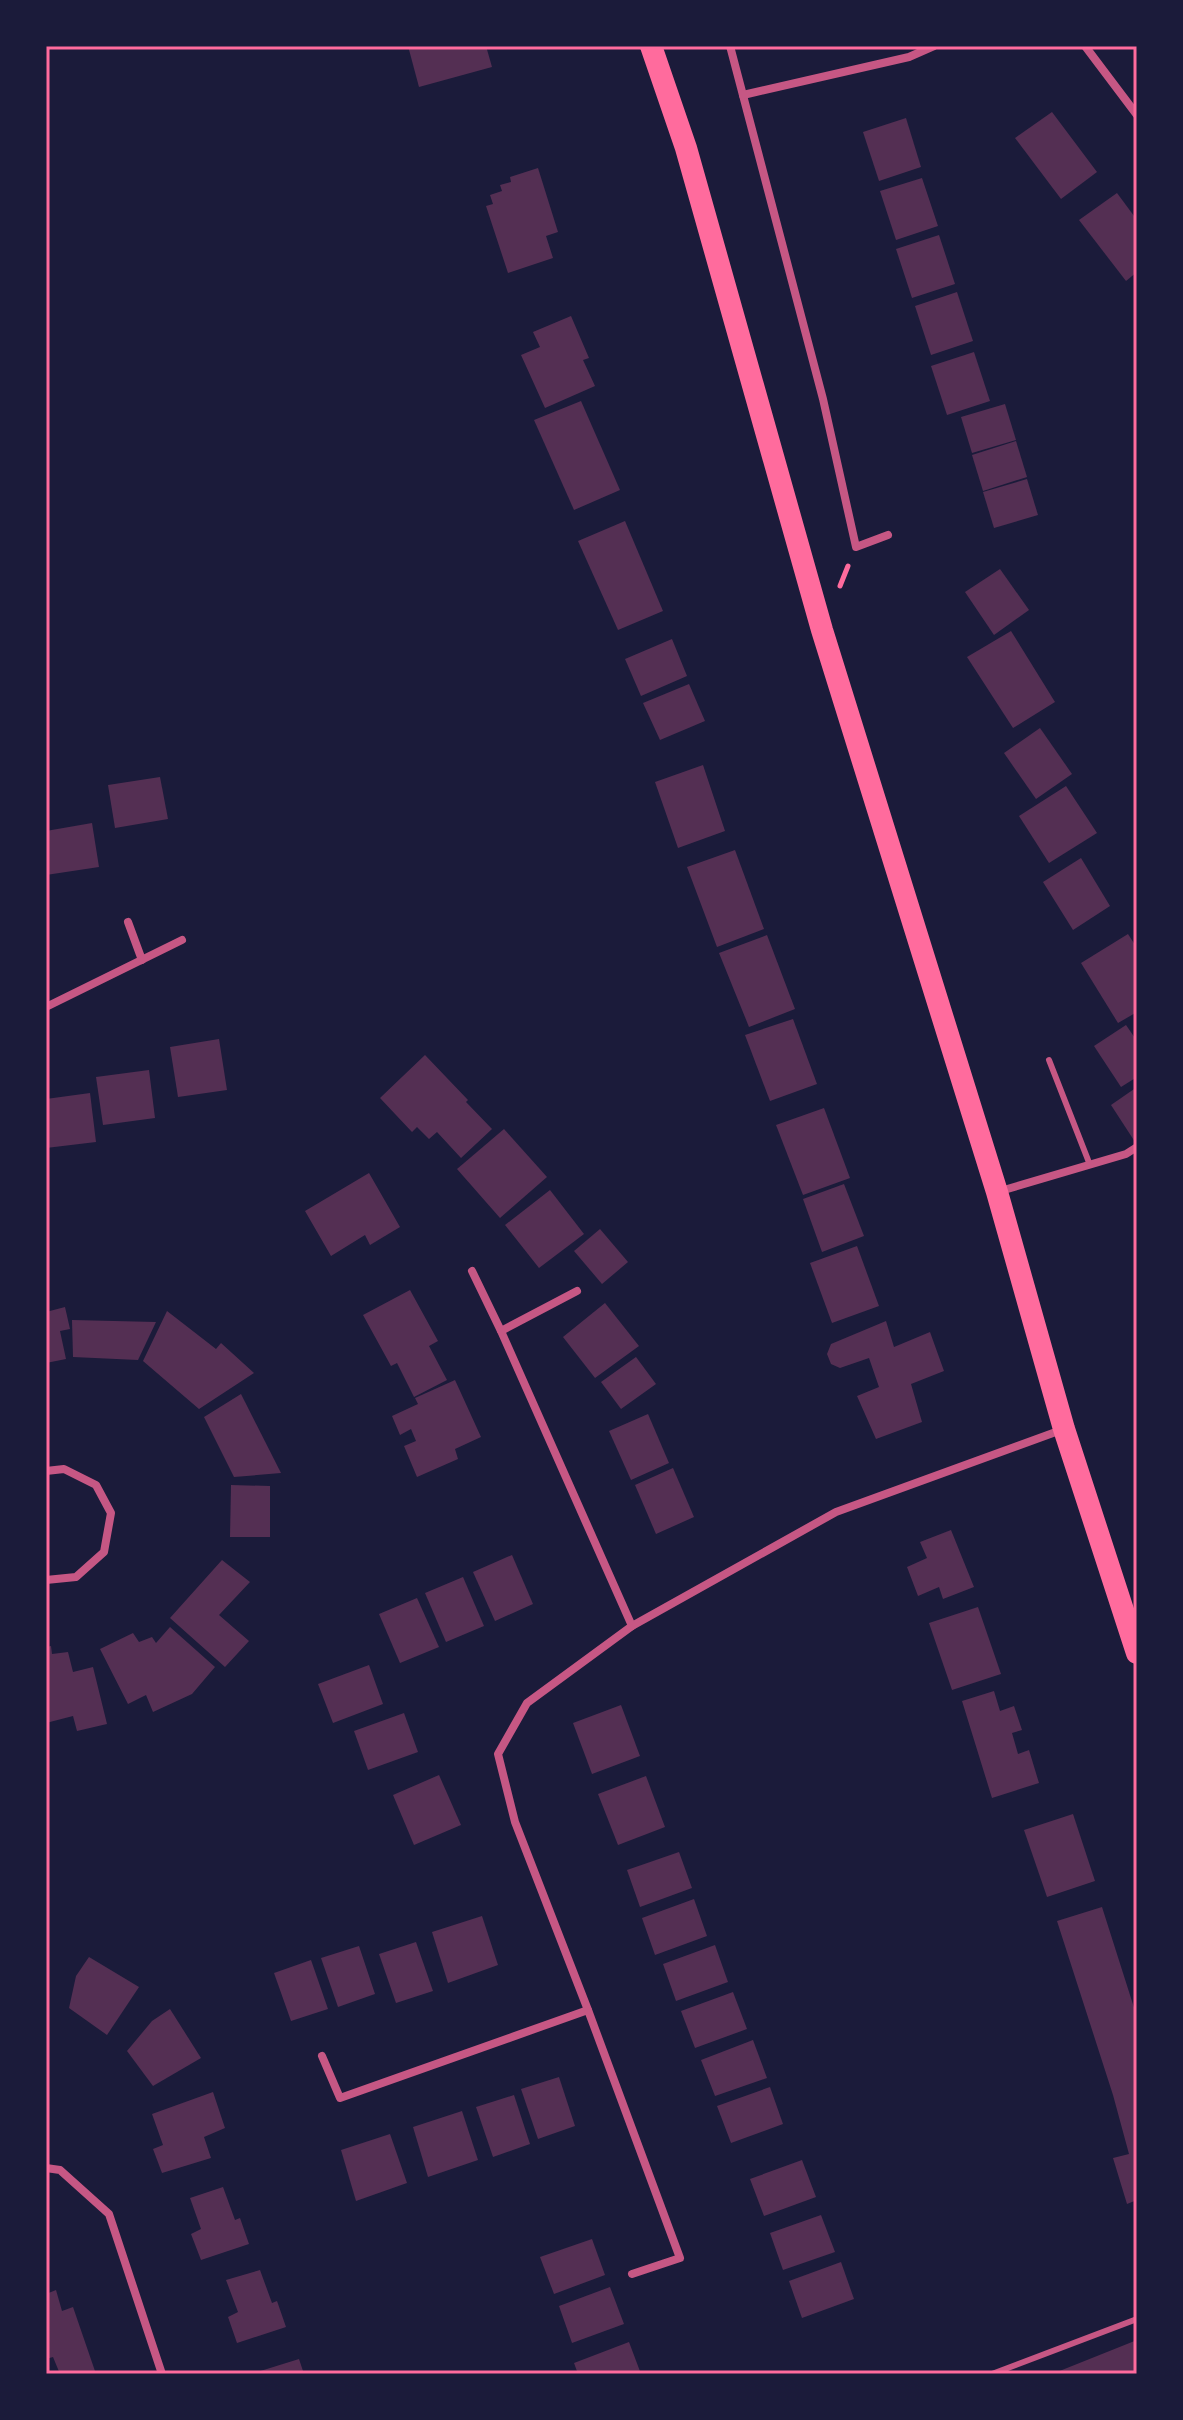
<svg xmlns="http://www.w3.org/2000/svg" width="1183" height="2420" font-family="Commissioner,sans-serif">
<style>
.building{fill:#542f53}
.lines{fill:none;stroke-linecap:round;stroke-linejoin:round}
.path{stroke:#ff6b9d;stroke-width:5}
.service{stroke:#c65784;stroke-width:6}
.minor{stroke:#c65784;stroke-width:8}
.trunk{stroke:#ff6b9d;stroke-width:22}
.neatline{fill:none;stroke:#ff6b9d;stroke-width:3}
</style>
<rect width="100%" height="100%" fill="#1b1b3a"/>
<g class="building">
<path d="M 408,46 L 486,46 L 492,67 L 419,87 Z"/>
<path d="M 1052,112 L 1097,172 L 1061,199 L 1015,138 Z"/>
<path d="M 906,118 L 921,167 L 879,181 L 863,132 Z"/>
<path d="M 538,168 L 558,232 L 546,236 L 553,258 L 508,273 L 486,206 L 493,204 L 490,195 L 502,191 L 500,185 L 511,182 L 510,177 Z"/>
<path d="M 922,178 L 938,226 L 896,240 L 880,191 Z"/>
<path d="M 1117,193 L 1137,220 L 1137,272 L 1126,281 L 1079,220 Z"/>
<path d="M 939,235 L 955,284 L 912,298 L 896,249 Z"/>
<path d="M 957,292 L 973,341 L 931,355 L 915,306 Z"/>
<path d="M 571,316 L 589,358 L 583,360 L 595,386 L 545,408 L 521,355 L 540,347 L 533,332 Z"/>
<path d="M 974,352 L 990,401 L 947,415 L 931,366 Z"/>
<path d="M 581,401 L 620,490 L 574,510 L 534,420 Z"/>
<path d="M 1005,404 L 1016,440 L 972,453 L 961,417 Z"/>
<path d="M 1016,441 L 1027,477 L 983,491 L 972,455 Z"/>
<path d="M 1027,479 L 1038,515 L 994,528 L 983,492 Z"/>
<path d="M 625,521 L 663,611 L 618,630 L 578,541 Z"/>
<path d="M 1000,569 L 1029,610 L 994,635 L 965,592 Z"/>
<path d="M 1011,631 L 1055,702 L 1013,728 L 967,657 Z"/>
<path d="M 672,639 L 687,676 L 641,696 L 625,659 Z"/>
<path d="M 689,684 L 705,721 L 660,740 L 643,703 Z"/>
<path d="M 1040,728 L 1072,774 L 1036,799 L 1004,753 Z"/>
<path d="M 703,765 L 725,831 L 678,848 L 655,782 Z"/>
<path d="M 160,777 L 168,819 L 115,828 L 108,785 Z"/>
<path d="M 1066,786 L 1097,833 L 1049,863 L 1019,816 Z"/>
<path d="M 92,823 L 99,867 L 46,875 L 46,831 Z"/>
<path d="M 735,850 L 764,929 L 717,947 L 687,867 Z"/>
<path d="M 1081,858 L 1110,906 L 1073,930 L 1043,882 Z"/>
<path d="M 1128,934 L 1137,948 L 1137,1012 L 1118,1023 L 1081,963 Z"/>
<path d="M 767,935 L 795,1009 L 749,1027 L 719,953 Z"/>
<path d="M 793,1019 L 817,1084 L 770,1101 L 745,1035 Z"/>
<path d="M 1126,1025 L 1137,1041 L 1137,1077 L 1121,1087 L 1094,1046 Z"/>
<path d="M 219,1039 L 227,1090 L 178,1097 L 170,1047 Z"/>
<path d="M 425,1055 L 468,1100 L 466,1102 L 492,1129 L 461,1158 L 437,1132 L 429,1139 L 417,1127 L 412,1132 L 380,1098 Z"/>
<path d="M 149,1070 L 155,1118 L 103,1125 L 96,1077 Z"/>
<path d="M 1137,1087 L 1137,1145 L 1111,1105 Z"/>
<path d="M 90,1093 L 96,1142 L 46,1148 L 46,1099 Z"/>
<path d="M 824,1108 L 850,1178 L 803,1195 L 776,1125 Z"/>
<path d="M 504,1129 L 547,1177 L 500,1218 L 457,1169 Z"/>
<path d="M 369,1173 L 400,1227 L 370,1245 L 365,1235 L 331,1256 L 305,1211 Z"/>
<path d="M 844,1184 L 864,1236 L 822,1252 L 803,1199 Z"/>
<path d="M 550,1190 L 584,1234 L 539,1268 L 505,1225 Z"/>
<path d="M 600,1229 L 628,1262 L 602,1284 L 574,1251 Z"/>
<path d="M 857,1246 L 879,1306 L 832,1323 L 810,1263 Z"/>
<path d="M 410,1290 L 438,1341 L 429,1346 L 447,1380 L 414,1397 L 397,1363 L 391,1366 L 363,1315 Z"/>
<path d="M 605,1303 L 639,1346 L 595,1378 L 563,1337 Z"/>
<path d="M 65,1307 L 70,1329 L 60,1331 L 66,1359 L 46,1363 L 46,1312 Z"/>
<path d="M 167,1311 L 216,1349 L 221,1343 L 254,1373 L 199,1409 L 143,1361 Z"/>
<path d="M 72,1320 L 156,1322 L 138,1360 L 73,1357 Z"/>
<path d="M 886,1321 L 894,1347 L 930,1332 L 944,1371 L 911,1384 L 922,1422 L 876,1439 L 857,1396 L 879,1387 L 869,1358 L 840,1368 L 831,1364 L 827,1354 L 831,1344 Z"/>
<path d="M 636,1357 L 656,1384 L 621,1409 L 601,1382 Z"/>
<path d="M 455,1380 L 481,1437 L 455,1449 L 458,1459 L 417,1477 L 404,1446 L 416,1441 L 411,1429 L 400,1435 L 392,1416 L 418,1404 L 415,1398 Z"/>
<path d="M 241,1394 L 281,1473 L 234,1477 L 204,1417 Z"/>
<path d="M 648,1414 L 669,1463 L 631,1480 L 609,1431 Z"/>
<path d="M 673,1468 L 694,1517 L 656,1534 L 635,1485 Z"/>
<path d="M 231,1485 L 270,1486 L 270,1537 L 230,1537 Z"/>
<path d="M 951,1530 L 974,1587 L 943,1599 L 939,1587 L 918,1596 L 907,1567 L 927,1558 L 920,1542 Z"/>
<path d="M 512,1555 L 533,1604 L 495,1621 L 473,1572 Z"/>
<path d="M 222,1560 L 250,1582 L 219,1615 L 249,1641 L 225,1667 L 170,1618 Z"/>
<path d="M 463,1577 L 484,1626 L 446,1642 L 425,1593 Z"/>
<path d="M 417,1598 L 439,1647 L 400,1663 L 379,1614 Z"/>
<path d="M 978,1607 L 1001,1674 L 952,1690 L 929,1623 Z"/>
<path d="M 170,1627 L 215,1667 L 192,1694 L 153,1712 L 146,1695 L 128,1704 L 100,1649 L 133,1633 L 139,1642 L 152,1637 L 156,1643 Z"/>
<path d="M 51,1646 L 52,1654 L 68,1652 L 73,1672 L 93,1667 L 107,1724 L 77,1731 L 73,1716 L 46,1723 L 46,1647 Z"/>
<path d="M 369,1665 L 383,1704 L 333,1723 L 318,1684 Z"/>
<path d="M 994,1691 L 1000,1711 L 1014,1706 L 1022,1730 L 1012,1733 L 1018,1754 L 1029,1750 L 1039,1783 L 992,1798 L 962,1701 Z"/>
<path d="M 621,1705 L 640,1756 L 592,1774 L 573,1723 Z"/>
<path d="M 404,1713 L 418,1752 L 368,1770 L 354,1731 Z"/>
<path d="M 439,1775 L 461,1825 L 414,1845 L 393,1795 Z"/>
<path d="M 646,1776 L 665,1827 L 618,1845 L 598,1794 Z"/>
<path d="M 1073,1814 L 1095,1881 L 1047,1897 L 1024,1830 Z"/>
<path d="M 679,1852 L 692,1888 L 640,1907 L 627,1870 Z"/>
<path d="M 694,1899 L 707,1936 L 655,1955 L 642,1918 Z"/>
<path d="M 1102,1907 L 1137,2017 L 1137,2200 L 1127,2204 L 1113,2158 L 1129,2154 L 1113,2095 L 1057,1921 Z"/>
<path d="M 482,1916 L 498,1965 L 448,1983 L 432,1932 Z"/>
<path d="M 416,1942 L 433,1991 L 396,2003 L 379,1954 Z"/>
<path d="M 715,1945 L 728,1982 L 676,2001 L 663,1964 Z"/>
<path d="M 359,1946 L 375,1994 L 338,2007 L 321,1958 Z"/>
<path d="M 89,1957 L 139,1987 L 107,2035 L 69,2008 L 76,1976 Z"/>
<path d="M 311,1960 L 328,2009 L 291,2021 L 274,1973 Z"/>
<path d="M 733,1992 L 747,2029 L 695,2048 L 681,2011 Z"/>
<path d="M 170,2009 L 201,2058 L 153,2086 L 127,2051 L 152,2021 Z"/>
<path d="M 753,2040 L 767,2078 L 715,2096 L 701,2060 Z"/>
<path d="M 559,2077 L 575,2126 L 538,2139 L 521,2089 Z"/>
<path d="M 770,2087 L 783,2124 L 731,2143 L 717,2106 Z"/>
<path d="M 213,2092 L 225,2128 L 204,2137 L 211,2158 L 162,2173 L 153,2149 L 163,2145 L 152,2114 Z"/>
<path d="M 514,2095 L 530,2144 L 493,2157 L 476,2107 Z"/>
<path d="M 462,2111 L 478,2160 L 428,2177 L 413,2127 Z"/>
<path d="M 390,2134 L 407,2183 L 356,2201 L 341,2150 Z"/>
<path d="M 802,2160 L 816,2197 L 764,2216 L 750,2179 Z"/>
<path d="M 223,2187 L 235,2220 L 240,2218 L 249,2244 L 201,2260 L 191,2234 L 201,2229 L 190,2198 Z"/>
<path d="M 821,2215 L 835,2252 L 783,2270 L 770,2233 Z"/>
<path d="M 592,2239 L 605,2275 L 554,2294 L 540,2257 Z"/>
<path d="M 841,2262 L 854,2299 L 802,2318 L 789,2281 Z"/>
<path d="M 260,2270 L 272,2303 L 277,2301 L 286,2327 L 237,2343 L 228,2317 L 238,2312 L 226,2280 Z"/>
<path d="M 610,2287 L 624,2324 L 572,2343 L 559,2306 Z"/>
<path d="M 56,2290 L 62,2311 L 73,2307 L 96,2374 L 60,2374 L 53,2357 L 46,2359 L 46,2294 Z"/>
<path d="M 1137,2340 L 1137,2374 L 1052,2374 Z"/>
<path d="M 629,2342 L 641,2374 L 578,2374 L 574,2363 Z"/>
<path d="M 299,2359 L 304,2374 L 254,2374 L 254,2373 Z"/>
</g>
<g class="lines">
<path class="path" d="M 840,586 L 848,566"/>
<g class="service">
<path d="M 1049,1060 L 1090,1165"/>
<path d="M 992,2374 L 1137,2319"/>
</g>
<g class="minor">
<path d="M 730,46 L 823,399 L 856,547 L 888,535"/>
<path d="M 1085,46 L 1137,115"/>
<path d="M 743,95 L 909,57 L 934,46"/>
<path d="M 128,922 L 142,960"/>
<path d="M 46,1007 L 182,940"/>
<path d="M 997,1192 L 1126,1154 L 1137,1147"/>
<path d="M 472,1271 L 501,1331 L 632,1626"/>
<path d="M 501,1331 L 577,1291"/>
<path d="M 46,1471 L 64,1469 L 96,1485 L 111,1513 L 104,1552 L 76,1577 L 46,1580"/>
<path d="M 322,2056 L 340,2098 L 588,2010"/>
<path d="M 46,2168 L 60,2170 L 109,2214 L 162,2374"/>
<path d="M 632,2274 L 680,2258 L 588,2010 L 515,1822 L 498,1754 L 527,1703 L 632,1626 L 836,1512 L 1064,1429"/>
</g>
<path class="trunk" d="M 651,46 L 686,148 L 822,630 L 997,1192 L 1064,1429 L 1137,1653"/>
</g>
<rect width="1183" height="2420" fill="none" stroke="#1b1b3a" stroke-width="96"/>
<rect x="48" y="48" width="1087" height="2324" class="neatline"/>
</svg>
